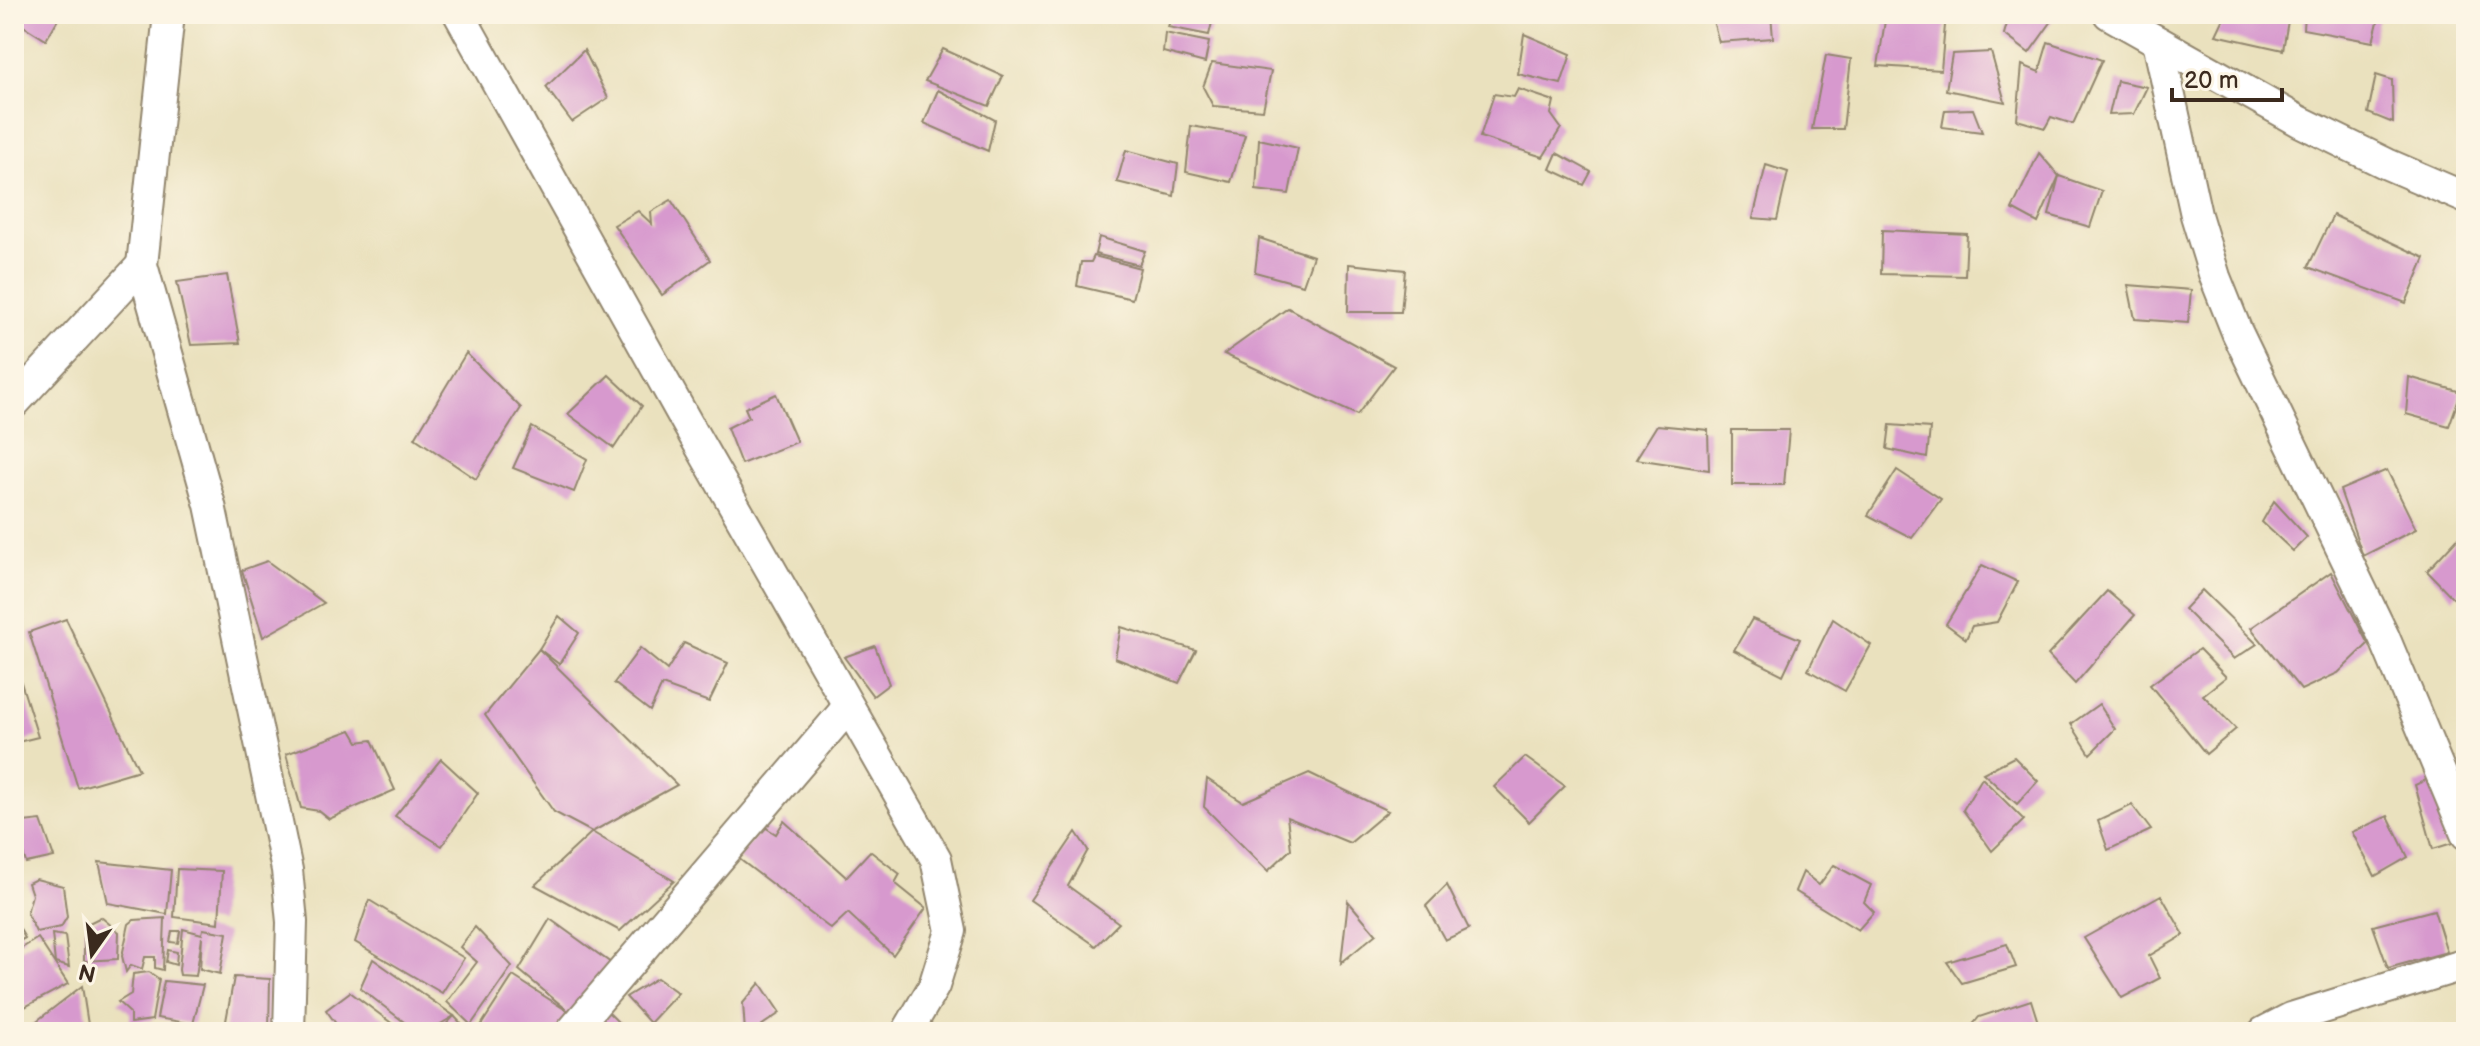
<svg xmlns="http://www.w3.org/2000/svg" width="2480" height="1046" font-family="'Balsamiq Sans',sans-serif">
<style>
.building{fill:#d799ce}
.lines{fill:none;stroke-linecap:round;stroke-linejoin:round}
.street-casing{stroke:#92866e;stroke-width:34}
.street{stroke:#fff;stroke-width:30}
</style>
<rect width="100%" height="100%" fill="#fcf5e5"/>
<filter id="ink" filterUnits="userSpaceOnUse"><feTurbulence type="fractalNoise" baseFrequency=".0125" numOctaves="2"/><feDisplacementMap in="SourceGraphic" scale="16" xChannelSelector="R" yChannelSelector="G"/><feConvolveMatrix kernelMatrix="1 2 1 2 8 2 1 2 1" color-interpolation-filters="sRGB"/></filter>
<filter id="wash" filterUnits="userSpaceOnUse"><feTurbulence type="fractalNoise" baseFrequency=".006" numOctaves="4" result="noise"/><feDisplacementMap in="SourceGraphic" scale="32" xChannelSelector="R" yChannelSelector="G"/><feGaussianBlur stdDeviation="1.8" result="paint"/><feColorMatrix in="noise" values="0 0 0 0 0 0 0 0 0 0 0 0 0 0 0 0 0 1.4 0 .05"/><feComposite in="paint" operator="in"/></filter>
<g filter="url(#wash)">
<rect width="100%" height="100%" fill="#eae1be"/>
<g id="blocks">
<g class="building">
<path d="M 16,14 L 61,14 L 46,40 L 14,20 Z"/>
<path d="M 1172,14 L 1214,14 L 1209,35 L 1168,27 Z"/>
<path d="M 1711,14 L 1771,14 L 1773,38 L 1719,42 Z"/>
<path d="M 1886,14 L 1946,14 L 1941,70 L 1878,66 Z"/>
<path d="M 2010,14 L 2057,14 L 2029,53 L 2004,34 Z"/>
<path d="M 2226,14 L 2289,15 L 2283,50 L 2216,35 Z"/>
<path d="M 2304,14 L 2380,14 L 2373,42 L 2303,29 Z"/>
<path d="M 1165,33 L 1209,42 L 1205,63 L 1163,52 Z"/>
<path d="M 1524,34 L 1571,54 L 1561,84 L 1518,74 Z"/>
<path d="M 2048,42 L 2102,60 L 2073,124 L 2051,117 L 2045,128 L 2017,120 L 2022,65 L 2039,72 Z"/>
<path d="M 943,49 L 1003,76 L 989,106 L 925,81 Z"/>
<path d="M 584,50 L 608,98 L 572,122 L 546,87 Z"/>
<path d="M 1991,52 L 2005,102 L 1946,90 L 1952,54 Z"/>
<path d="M 1826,55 L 1851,59 L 1843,129 L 1812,129 Z"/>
<path d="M 1212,63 L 1271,71 L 1263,110 L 1213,106 L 1203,87 Z"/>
<path d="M 2376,75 L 2392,80 L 2393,123 L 2368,113 Z"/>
<path d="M 2117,81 L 2147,87 L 2134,114 L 2109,115 Z"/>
<path d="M 1518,89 L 1554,101 L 1551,114 L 1561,128 L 1543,157 L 1480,137 L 1494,94 L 1514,97 Z"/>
<path d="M 938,90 L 995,120 L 988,151 L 924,123 Z"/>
<path d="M 1973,109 L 1982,132 L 1942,127 L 1945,110 Z"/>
<path d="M 1191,126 L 1245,135 L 1231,182 L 1186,172 Z"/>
<path d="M 1259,139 L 1298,148 L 1289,194 L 1256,190 Z"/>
<path d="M 1126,150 L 1178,164 L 1174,196 L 1117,182 Z"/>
<path d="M 1557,153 L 1591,172 L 1584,185 L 1550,169 Z"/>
<path d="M 2039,153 L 2059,176 L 2038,223 L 2012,209 Z"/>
<path d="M 1766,165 L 1788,172 L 1777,220 L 1753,218 Z"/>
<path d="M 2059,176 L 2102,191 L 2090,227 L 2049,215 Z"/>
<path d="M 671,200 L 710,260 L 662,295 L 614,225 L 638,211 L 652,224 L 651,212 Z"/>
<path d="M 2333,215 L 2425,258 L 2406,303 L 2308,267 Z"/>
<path d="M 1882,230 L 1967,234 L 1965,276 L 1881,274 Z"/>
<path d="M 1099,237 L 1145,251 L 1139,265 L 1095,254 Z"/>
<path d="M 1259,238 L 1313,256 L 1303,285 L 1255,272 Z"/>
<path d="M 1094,256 L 1140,268 L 1132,299 L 1077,286 L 1081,262 L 1091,262 Z"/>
<path d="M 1349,264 L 1405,270 L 1401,312 L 1348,312 Z"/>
<path d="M 227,275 L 240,343 L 191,345 L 177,282 Z"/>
<path d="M 2128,285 L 2191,290 L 2188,323 L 2135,319 Z"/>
<path d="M 1288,308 L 1394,366 L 1357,415 L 1224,354 Z"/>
<path d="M 466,353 L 521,408 L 476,479 L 415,438 Z"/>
<path d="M 609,375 L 642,406 L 614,448 L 568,414 Z"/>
<path d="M 2409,377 L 2461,392 L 2449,426 L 2406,414 Z"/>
<path d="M 776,394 L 797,442 L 741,464 L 727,428 L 749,417 L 745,408 Z"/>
<path d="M 1657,425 L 1708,430 L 1709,470 L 1636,459 Z"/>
<path d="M 1890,425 L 1930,428 L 1927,458 L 1887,449 Z"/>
<path d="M 532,427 L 587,459 L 574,492 L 513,468 Z"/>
<path d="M 1732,430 L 1789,430 L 1784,485 L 1732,485 Z"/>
<path d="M 1897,470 L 1941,499 L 1912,538 L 1868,515 Z"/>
<path d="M 2387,470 L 2416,529 L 2363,556 L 2340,490 Z"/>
<path d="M 2274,501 L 2307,537 L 2293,551 L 2262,522 Z"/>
<path d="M 2466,529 L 2466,583 L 2453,598 L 2427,571 Z"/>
<path d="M 267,561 L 324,603 L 263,637 L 242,570 Z"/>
<path d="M 1982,565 L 2018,582 L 1997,622 L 1972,626 L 1966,639 L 1946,624 Z"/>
<path d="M 2331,572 L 2368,644 L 2338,673 L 2301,690 L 2251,628 Z"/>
<path d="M 2202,590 L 2257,644 L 2234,659 L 2184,609 Z"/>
<path d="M 2107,591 L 2135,615 L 2075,684 L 2048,655 Z"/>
<path d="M 559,616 L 579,633 L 559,664 L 539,649 Z"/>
<path d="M 66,619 L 139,770 L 78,788 L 29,632 Z"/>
<path d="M 1752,619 L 1800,639 L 1783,675 L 1734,650 Z"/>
<path d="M 1833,619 L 1871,645 L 1845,691 L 1808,670 Z"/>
<path d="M 1121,627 L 1196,650 L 1179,683 L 1115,658 Z"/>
<path d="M 684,643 L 728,663 L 709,702 L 662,685 L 650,711 L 614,683 L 640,648 L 667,670 Z"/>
<path d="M 875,646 L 889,684 L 873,696 L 844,657 Z"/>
<path d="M 539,649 L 677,785 L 592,832 L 554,812 L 485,715 Z"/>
<path d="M 2199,649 L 2226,677 L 2203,695 L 2236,729 L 2206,754 L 2150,685 Z"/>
<path d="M 19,676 L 38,737 L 14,743 L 14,679 Z"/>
<path d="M 2099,704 L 2115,729 L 2090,754 L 2071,724 Z"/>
<path d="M 351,730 L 358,742 L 372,740 L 395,790 L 329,819 L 319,811 L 301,808 L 286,754 Z"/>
<path d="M 1525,757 L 1565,786 L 1529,822 L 1494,787 Z"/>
<path d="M 2014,757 L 2038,781 L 2017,804 L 1983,773 Z"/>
<path d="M 441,759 L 478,793 L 442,846 L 395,816 Z"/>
<path d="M 1309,773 L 1388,811 L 1350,843 L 1287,817 L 1291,849 L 1268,871 L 1204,807 L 1207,779 L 1243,802 Z"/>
<path d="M 2441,773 L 2462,840 L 2433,849 L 2415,785 Z"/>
<path d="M 1982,778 L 2024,820 L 1992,851 L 1963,810 Z"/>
<path d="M 2132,805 L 2151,830 L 2108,850 L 2098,821 Z"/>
<path d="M 2388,816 L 2408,857 L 2375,876 L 2352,832 Z"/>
<path d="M 41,820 L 54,857 L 26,863 L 14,823 Z"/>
<path d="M 784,821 L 846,877 L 870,851 L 900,874 L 895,883 L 926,908 L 893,955 L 848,913 L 831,929 L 738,858 L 763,826 L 776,834 Z"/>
<path d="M 592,832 L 674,881 L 620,931 L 535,885 Z"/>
<path d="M 1076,832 L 1088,850 L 1068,886 L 1119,923 L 1096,946 L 1030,900 Z"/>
<path d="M 99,862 L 171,870 L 167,914 L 108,903 Z"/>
<path d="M 1834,865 L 1871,885 L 1864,902 L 1874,912 L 1858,930 L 1795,891 L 1803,872 L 1819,885 Z"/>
<path d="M 177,869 L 222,871 L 219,923 L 174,917 Z"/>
<path d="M 36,879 L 63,886 L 67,917 L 61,927 L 36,932 L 27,913 L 32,895 L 28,883 Z"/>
<path d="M 1447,885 L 1469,929 L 1445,940 L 1426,906 Z"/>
<path d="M 2161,895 L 2184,935 L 2149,956 L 2160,978 L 2122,998 L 2084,938 Z"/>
<path d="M 369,900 L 464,958 L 442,993 L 355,942 Z"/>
<path d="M 1348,901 L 1376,934 L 1341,963 Z"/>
<path d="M 2434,910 L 2447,952 L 2388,968 L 2373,926 Z"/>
<path d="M 101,917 L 119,932 L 118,959 L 84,961 L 84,932 L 87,924 Z"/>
<path d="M 165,918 L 163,970 L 155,968 L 155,957 L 145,957 L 142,969 L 131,965 L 126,972 L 122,956 L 129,924 L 134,920 Z"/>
<path d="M 14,919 L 25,938 L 14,944 Z"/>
<path d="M 550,919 L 615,966 L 572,1014 L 519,970 Z"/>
<path d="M 475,927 L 512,966 L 471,1025 L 447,1002 L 477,962 L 460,947 Z"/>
<path d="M 183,929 L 202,934 L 203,929 L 227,933 L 220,974 L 200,969 L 202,937 L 196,976 L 180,975 L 179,970 Z"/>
<path d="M 172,931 L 180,931 L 178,943 L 170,942 Z"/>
<path d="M 52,934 L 65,936 L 69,967 L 55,963 Z"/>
<path d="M 38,938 L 68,984 L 25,1007 L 14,990 L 14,953 Z"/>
<path d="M 2007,944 L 2016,967 L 1962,983 L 1947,962 Z"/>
<path d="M 168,950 L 177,952 L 176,965 L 166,962 Z"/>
<path d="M 373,959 L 454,1016 L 427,1032 L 417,1032 L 360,988 Z"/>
<path d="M 149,972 L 159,979 L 152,1020 L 130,1023 L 130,1013 L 118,1002 L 131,994 L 133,974 Z"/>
<path d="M 513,976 L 572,1014 L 557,1032 L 480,1032 L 478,1030 Z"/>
<path d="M 234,977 L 270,979 L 269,1032 L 224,1032 Z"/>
<path d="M 657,978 L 678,993 L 650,1023 L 626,997 Z"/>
<path d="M 164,981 L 203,985 L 193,1024 L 157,1018 Z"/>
<path d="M 760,983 L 780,1013 L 752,1032 L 745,1032 L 743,1003 Z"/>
<path d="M 82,986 L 89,1031 L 37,1032 L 34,1023 Z"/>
<path d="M 350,992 L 394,1025 L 384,1032 L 342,1032 L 326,1010 Z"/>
<path d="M 2031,1000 L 2041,1032 L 1967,1032 L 1979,1017 Z"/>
<path d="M 608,1012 L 628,1032 L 592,1032 Z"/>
<path d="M 14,1013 L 24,1028 L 14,1032 Z"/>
<path d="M 454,1016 L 469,1032 L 439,1032 Z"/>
</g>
</g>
</g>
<g filter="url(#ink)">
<use href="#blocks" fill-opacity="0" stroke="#92866e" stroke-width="2"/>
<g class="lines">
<g class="street-casing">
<g id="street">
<path d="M 169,14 L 142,265 L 210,505 L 287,870 L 292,922 L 289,1032"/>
<path d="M 459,14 L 687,423 L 936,859 L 951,931 L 934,986 L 907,1032"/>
<path d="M 2109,14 L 2299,121 L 2387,164 L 2466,198"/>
<path d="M 2158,42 L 2196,215 L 2215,277 L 2237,332 L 2384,637 L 2466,834"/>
<path d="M 14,403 L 142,265"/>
<path d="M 571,1032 L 848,707"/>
<path d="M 2264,1032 L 2291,1018 L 2466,964"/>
</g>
</g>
<use href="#street" class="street"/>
</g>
</g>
<rect width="2480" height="1046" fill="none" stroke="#fcf5e5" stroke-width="48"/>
<g transform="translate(92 954) rotate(194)" stroke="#fcf5e5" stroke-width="6" paint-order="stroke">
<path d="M0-6L14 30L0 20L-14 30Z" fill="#3b2a1e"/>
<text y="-12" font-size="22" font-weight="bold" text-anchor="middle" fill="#3b2a1e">N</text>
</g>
<path d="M2172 88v12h110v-12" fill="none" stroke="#3b2a1e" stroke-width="4"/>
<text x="2184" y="88" font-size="24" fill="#3b2a1e" stroke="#fcf5e5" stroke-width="6" paint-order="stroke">20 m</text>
</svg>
